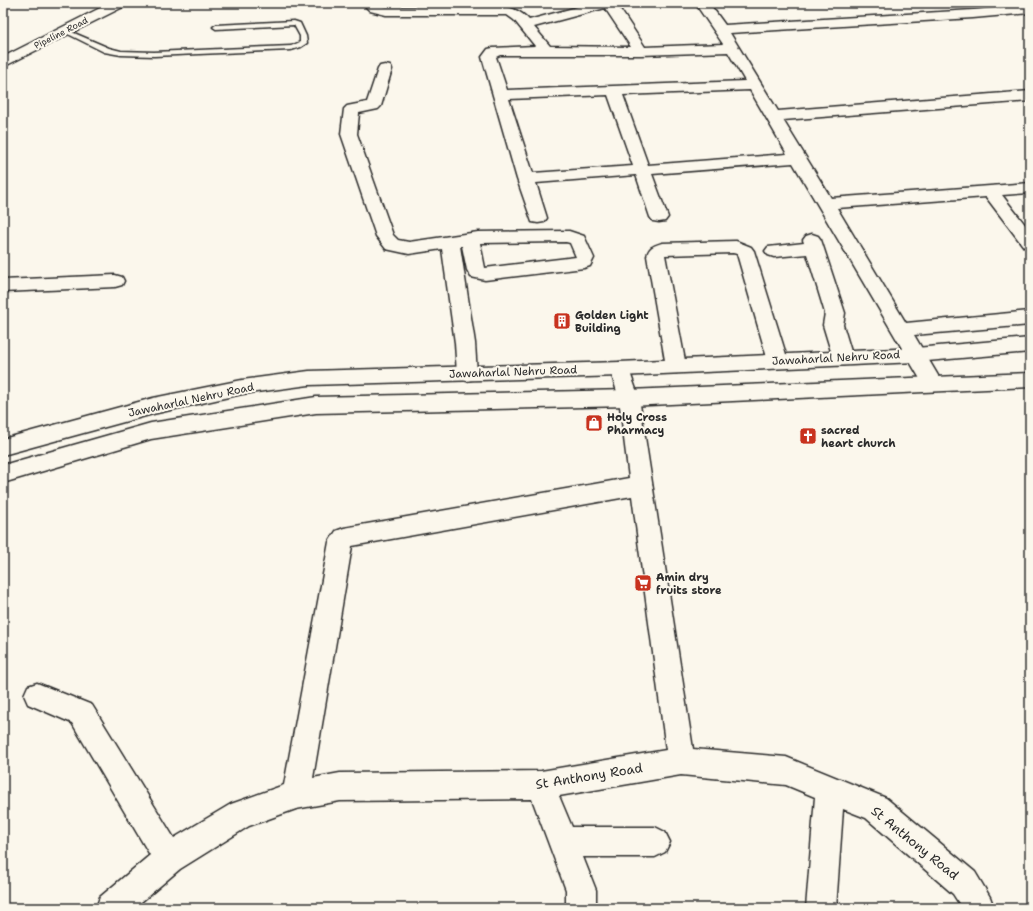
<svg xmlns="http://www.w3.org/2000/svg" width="1033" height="911" font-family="'Shantell Sans',sans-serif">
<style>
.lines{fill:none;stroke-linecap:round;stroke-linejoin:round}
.service-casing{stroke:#2b2b2b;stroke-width:3}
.minor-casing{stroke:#2b2b2b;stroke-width:3}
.secondary-casing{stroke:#2b2b2b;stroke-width:3}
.service{fill:#fbf7ec;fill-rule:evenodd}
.minor{fill:#fbf7ec;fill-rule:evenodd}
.secondary{fill:#fbf7ec;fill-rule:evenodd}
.labels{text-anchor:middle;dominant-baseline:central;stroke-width:4;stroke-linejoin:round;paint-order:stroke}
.far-street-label{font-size:9px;fill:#2b2b2b;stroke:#fbf7ec}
.poi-label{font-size:11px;font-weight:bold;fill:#2b2b2b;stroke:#fbf7ec;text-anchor:start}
.street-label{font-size:11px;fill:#2b2b2b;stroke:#fbf7ec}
.near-street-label{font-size:13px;fill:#2b2b2b;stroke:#fbf7ec}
</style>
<rect width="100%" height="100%" fill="#fbf7ec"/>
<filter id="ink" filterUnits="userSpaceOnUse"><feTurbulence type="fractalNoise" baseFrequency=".025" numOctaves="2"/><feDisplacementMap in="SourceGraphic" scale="8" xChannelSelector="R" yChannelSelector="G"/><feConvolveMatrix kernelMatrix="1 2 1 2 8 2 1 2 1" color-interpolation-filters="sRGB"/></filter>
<g filter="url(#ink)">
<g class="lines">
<g class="service-casing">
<path id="service" d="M 294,21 L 300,23 L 306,36 L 307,43 L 301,47 L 291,50 L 154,56 L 121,55 L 104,52 L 62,31 L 67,30 L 109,48 L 121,51 L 154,52 L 291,46 L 300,42 L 300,36 L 294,25 L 216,29 L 213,27 L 216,25 Z"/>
</g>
<g class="minor-casing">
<g id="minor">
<path d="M 110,3 L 127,3 L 125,6 L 3,67 L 3,57 Z"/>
<path d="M 362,3 L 377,3 L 386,7 L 502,6 C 513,8 521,11 529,20 L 592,3 L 616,3 L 645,47 L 723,44 L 695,3 L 709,3 L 725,25 L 973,10 L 1030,5 L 1030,13 L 973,18 L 730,33 L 778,111 L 1030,91 L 1030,101 L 783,120 L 831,198 L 1030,183 L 1030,193 L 1002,195 L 1030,231 L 1030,249 L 1024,247 L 986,197 L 837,208 L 906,323 L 1030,311 L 1030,325 L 914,335 L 943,384 L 940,389 L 933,391 L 926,389 L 793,163 L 652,174 L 668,217 L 665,221 L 659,222 L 653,221 L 650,217 L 636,175 L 536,183 L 547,218 L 544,222 L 538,223 L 532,222 L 517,179 L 482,57 L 488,49 L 493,48 L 535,46 L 514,20 L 507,15 L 386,15 L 370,11 ZM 605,8 L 631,47 L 550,46 L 534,27 ZM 728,52 L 745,81 L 507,90 L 496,57 L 500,55 L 641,55 ZM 750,90 L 787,154 L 648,165 L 623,95 ZM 608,95 L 633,166 L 533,173 L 509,99 Z"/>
<path d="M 385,65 L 390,66 L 392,69 L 381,106 L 378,109 L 359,113 L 357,134 L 393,235 L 398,240 L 409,242 L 478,232 L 569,231 L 584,236 L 594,258 L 590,266 L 584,268 L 485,280 L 471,277 L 467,270 L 462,246 L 460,246 L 475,343 L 477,374 L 474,379 L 467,381 L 460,379 L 457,374 L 455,343 L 442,249 L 409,254 L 386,249 L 376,236 L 341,134 L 344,109 L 347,106 L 367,102 L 378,69 L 380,66 ZM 566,242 L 570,243 L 576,257 L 485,268 L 480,243 Z"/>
<path d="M 812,234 L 818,236 L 821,240 L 845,313 L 843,325 L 853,358 L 850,363 L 843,365 L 836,363 L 833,358 L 823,325 L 825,313 L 807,254 L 774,257 L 768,255 L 765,251 L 768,247 L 804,243 L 803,240 L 806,236 Z"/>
<path d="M 736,241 L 751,247 L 754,251 L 788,361 L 785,366 L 778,368 L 771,366 L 768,361 L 737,254 L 733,253 L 665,255 L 686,366 L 683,371 L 676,373 L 669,371 L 666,366 L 647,256 C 649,247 653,246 662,243 Z"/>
<path d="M 115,275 L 122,277 L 124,281 L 122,285 L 115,287 L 3,292 L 3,280 Z"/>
<path d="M 620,362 L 627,364 L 639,398 L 693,749 L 786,757 L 886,798 L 975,872 L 990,897 L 994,908 L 962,908 L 953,894 L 866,818 L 843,809 L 836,908 L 806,908 L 815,797 L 786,785 L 681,775 L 559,796 L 572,827 L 655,827 L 665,832 L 670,842 L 665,852 L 655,857 L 583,857 L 596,890 L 596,908 L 566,908 L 566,890 L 532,799 L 340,801 L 296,809 L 249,826 L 180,869 L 134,908 L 96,908 L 100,897 L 150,855 L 72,723 L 28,704 L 24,695 L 28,686 L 37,683 L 92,705 L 174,838 L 231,804 L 284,785 L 329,542 L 336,531 L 344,528 L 629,478 L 619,398 L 610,369 L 613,364 ZM 632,496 L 666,750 L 541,771 L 340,773 L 313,778 L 352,546 Z"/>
</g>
</g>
<g class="secondary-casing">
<g id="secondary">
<path d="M 1030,338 L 1030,352 L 916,362 L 620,376 L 309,385 L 242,394 L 153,414 L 3,455 L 3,439 L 153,398 L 242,380 L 309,371 L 620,362 L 916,348 Z"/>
<path d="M 1030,373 L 1030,387 L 629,406 L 316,413 L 151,439 L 3,483 L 3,465 L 151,423 L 316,397 L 629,390 Z"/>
</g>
</g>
<use href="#service" class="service"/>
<use href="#minor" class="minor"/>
<use href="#secondary" class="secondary"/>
</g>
</g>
<defs>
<g id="building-square" transform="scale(0.9)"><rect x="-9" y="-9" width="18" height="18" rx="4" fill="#c8321e" stroke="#fbf7ec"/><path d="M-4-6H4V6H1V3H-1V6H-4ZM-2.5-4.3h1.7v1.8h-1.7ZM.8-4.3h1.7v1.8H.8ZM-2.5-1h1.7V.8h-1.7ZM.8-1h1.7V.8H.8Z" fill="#fff"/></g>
<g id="shop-square" transform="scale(0.9)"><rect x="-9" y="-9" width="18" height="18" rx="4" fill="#c8321e" stroke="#fbf7ec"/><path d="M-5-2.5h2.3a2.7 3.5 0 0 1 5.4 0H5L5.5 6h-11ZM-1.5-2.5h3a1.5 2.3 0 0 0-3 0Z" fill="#fff"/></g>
<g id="church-square" transform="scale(0.9)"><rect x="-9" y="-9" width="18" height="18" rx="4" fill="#c8321e" stroke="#fbf7ec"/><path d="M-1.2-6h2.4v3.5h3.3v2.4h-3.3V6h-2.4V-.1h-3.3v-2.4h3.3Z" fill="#fff"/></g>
<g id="supermarket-square" transform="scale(0.9)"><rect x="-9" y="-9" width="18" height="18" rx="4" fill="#c8321e" stroke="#fbf7ec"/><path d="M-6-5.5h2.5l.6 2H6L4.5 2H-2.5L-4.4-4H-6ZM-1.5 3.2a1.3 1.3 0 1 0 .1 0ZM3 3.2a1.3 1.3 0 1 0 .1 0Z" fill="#fff"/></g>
</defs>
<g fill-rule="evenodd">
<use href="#building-square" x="562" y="321"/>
<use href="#shop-square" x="594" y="423"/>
<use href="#church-square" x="808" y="436"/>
<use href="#supermarket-square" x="643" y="583"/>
</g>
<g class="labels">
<g class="far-street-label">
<text transform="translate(61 33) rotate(-27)">Pipeline Road</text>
</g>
<g class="poi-label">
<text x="575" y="315">Golden Light<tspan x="575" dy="13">Building</tspan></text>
<text x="607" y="417">Holy Cross<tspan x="607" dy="13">Pharmacy</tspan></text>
<text x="821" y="430">sacred<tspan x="821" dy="13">heart church</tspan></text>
<text x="656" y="577">Amin dry<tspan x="656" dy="13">fruits store</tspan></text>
</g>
<g class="street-label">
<text transform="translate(836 358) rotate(-3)">Jawaharlal Nehru Road</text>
<text transform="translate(513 372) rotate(-2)">Jawaharlal Nehru Road</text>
<text transform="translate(191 400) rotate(-12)">Jawaharlal Nehru Road</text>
</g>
<g class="near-street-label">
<text transform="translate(589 776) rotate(-9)">St Anthony Road</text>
<text transform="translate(915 843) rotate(39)">St Anthony Road</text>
</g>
</g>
<rect width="1033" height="911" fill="none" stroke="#fbf7ec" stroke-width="16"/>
<rect x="8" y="8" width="1017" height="895" fill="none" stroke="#2b2b2b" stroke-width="1.5" filter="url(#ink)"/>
</svg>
